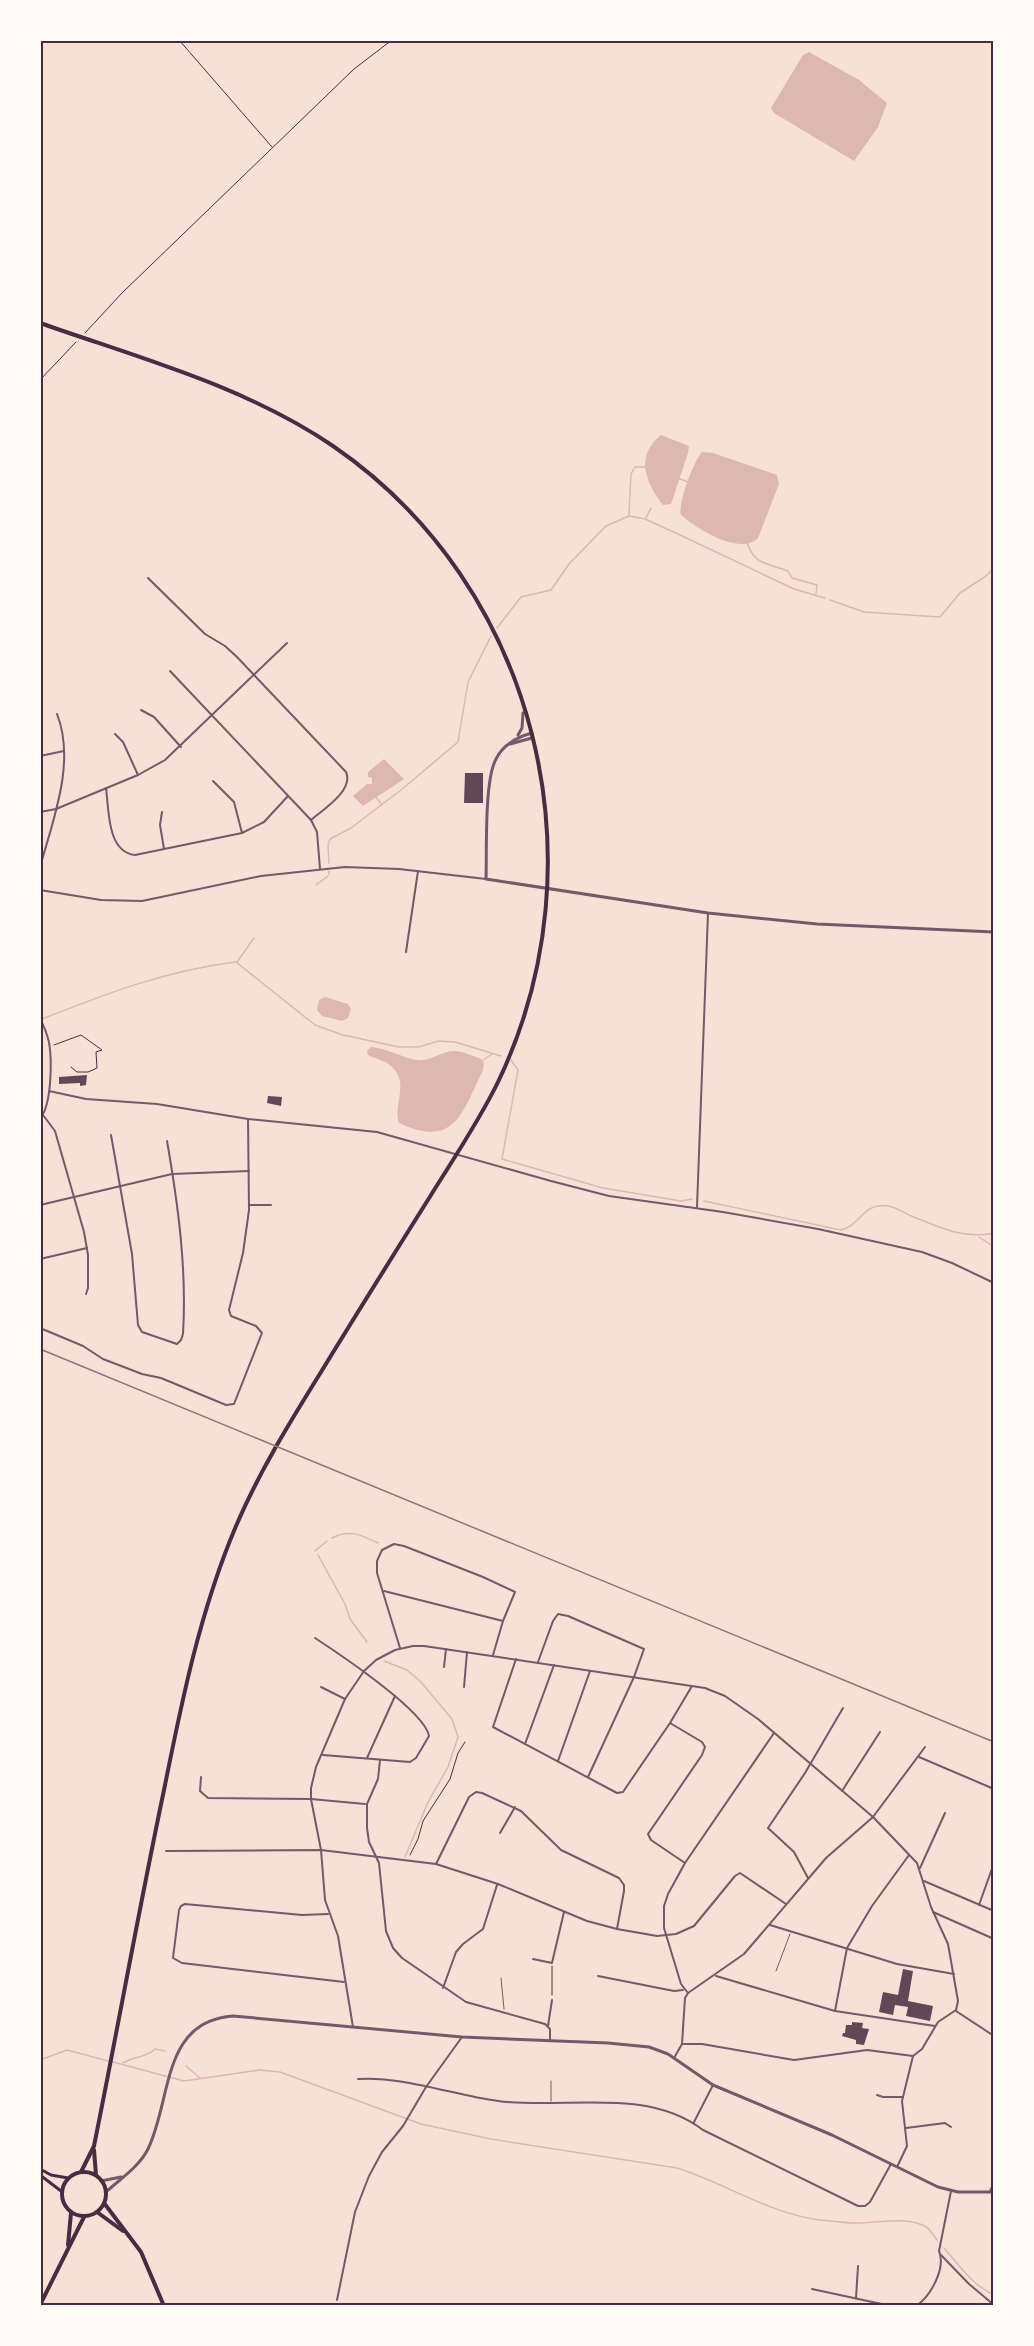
<svg xmlns="http://www.w3.org/2000/svg" width="1034" height="2346" font-family="Barlow,sans-serif">
<style>
.water{fill:#dcb8b0}
.lines{fill:none;stroke-linecap:round;stroke-linejoin:round}
.stream{stroke:#dcb8b0;stroke-width:1.5}
.building{fill:#644757}
.path{stroke:#4a2c40;stroke-width:1}
.service{stroke:#755966;stroke-width:1}
.minor{stroke:#755966;stroke-width:2}
.tertiary{stroke:#755966;stroke-width:3}
.secondary{stroke:#4a2c40;stroke-width:3}
.primary{stroke:#4a2c40;stroke-width:4}
.rail{stroke:#8f747c;stroke-width:1.5}
.neatline{fill:none;stroke:#4a2c40;stroke-width:2}
</style>
<rect width="100%" height="100%" fill="#f7e1d7"/>
<g class="water">
<path d="M 809,52 L 859,80 L 887,103 L 878,127 L 854,161 L 774,113 L 771,108 L 803,55 Z"/>
<path d="M 661,435 L 689,446 L 688,453 L 671,504 L 663,505 C 645,482 635,456 661,435 Z"/>
<path d="M 702,452 L 713,453 L 777,475 L 779,484 L 758,538 C 740,556 697,529 681,515 C 677,505 694,460 702,452 Z"/>
<path d="M 384,759 L 404,779 C 390,789 377,796 363,806 L 353,796 L 367,784 L 372,784 L 372,778 L 368,777 L 368,772 Z"/>
<path d="M 325,997 L 348,1004 L 351,1009 L 348,1018 L 342,1021 L 322,1016 L 317,1010 L 319,1000 Z"/>
<path d="M 371,1047 C 389,1049 403,1058 417,1060 C 431,1062 441,1051 454,1051 C 463,1051 473,1056 481,1059 L 484,1063 L 483,1070 C 462,1113 455,1149 399,1123 C 393,1105 409,1084 393,1068 C 387,1061 376,1059 368,1055 L 367,1051 Z"/>
</g>
<g class="lines">
<g class="stream">
<path d="M 678,478 L 688,482"/>
<path d="M 629,515 L 631,474 L 635,467 L 648,467"/>
<path d="M 646,518 L 651,508"/>
<path d="M 747,542 C 754,566 769,563 788,571 L 792,578 L 817,585 L 816,594"/>
<path d="M 830,600 L 864,612 L 940,617 L 960,593 L 986,576 L 994,568"/>
<path d="M 497,628 L 521,597 L 551,590 L 569,564 L 606,526 L 629,516 L 645,519 L 678,534 L 794,589 L 825,598"/>
<path d="M 376,797 L 382,805"/>
<path d="M 329,863 L 328,845 L 330,839 L 351,828 L 401,790 L 458,742 L 468,682 L 491,636"/>
<path d="M 329,874 L 329,871"/>
<path d="M 316,885 L 328,876"/>
<path d="M 236,962 L 315,1025 L 343,1035 L 399,1047 L 419,1047 L 438,1041 L 455,1042 L 501,1056"/>
<path d="M 237,962 L 254,938"/>
<path d="M 42,1019 C 108,993 165,971 235,962"/>
<path d="M 511,1060 L 518,1070 L 502,1159 L 603,1188 L 681,1201 L 692,1199"/>
<path d="M 482,1061 L 492,1054"/>
<path d="M 704,1201 L 841,1230 C 860,1226 863,1202 888,1206 C 895,1207 903,1212 909,1215 C 936,1226 964,1240 994,1233"/>
<path d="M 979,1237 L 994,1247"/>
<path d="M 332,1538 C 349,1529 362,1535 378,1543"/>
<path d="M 315,1551 L 327,1541"/>
<path d="M 318,1555 L 345,1604 L 350,1619 L 367,1642"/>
<path d="M 384,1661 L 407,1670 L 421,1682 L 452,1719 L 458,1737 L 448,1767 L 428,1802 L 405,1857"/>
<path d="M 40,2060 L 67,2050 L 108,2061"/>
<path d="M 113,2062 L 184,2081 L 260,2070 L 280,2072 L 421,2124 L 491,2139 L 677,2168 C 725,2183 770,2214 820,2220 C 832,2221 845,2223 857,2223 C 879,2223 904,2216 925,2226 C 930,2229 934,2236 937,2240"/>
<path d="M 123,2063 C 134,2056 146,2058 155,2049 L 165,2051"/>
<path d="M 186,2066 L 200,2078"/>
<path d="M 944,2248 C 959,2265 972,2285 994,2295"/>
</g>
</g>
<g class="building">
<path d="M 465,773 L 483,773 L 483,803 L 464,803 Z"/>
<path d="M 87,1075 L 86,1085 L 80,1086 L 80,1083 L 59,1084 L 59,1077 Z"/>
<path d="M 268,1096 L 282,1097 L 281,1106 L 267,1103 Z"/>
<path d="M 903,1969 L 913,1971 L 908,2001 L 933,2006 L 930,2021 L 906,2016 L 908,2007 L 895,2005 L 893,2015 L 879,2012 L 883,1992 L 898,1995 Z"/>
<path d="M 852,2022 L 863,2023 L 862,2028 L 869,2029 L 864,2045 L 856,2044 L 856,2040 L 842,2036 L 843,2033 L 845,2033 L 846,2025 L 852,2025 Z"/>
</g>
<g class="lines">
<g class="path">
<path d="M 179,40 L 272,147"/>
<path d="M 85,333 L 122,293 L 354,69 L 392,40"/>
<path d="M 40,380 L 76,342"/>
<path d="M 54,1045 L 81,1035 L 102,1050 L 96,1052 L 97,1068 L 88,1072 L 77,1072 L 71,1067"/>
<path d="M 410,1855 L 418,1839 L 423,1821 L 450,1779 L 458,1753 L 465,1742"/>
<path d="M 552,1995 L 552,1966"/>
</g>
<g class="service">
<path d="M 776,1971 L 790,1934"/>
<path d="M 501,1978 L 504,2009"/>
<path d="M 551,2081 L 551,2101"/>
</g>
<g class="minor">
<path d="M 40,43 L 45,40"/>
<path d="M 148,578 L 205,634 L 225,646 L 237,657 L 346,772 C 354,790 324,809 311,820"/>
<path d="M 170,671 L 311,820 L 317,832 L 320,869"/>
<path d="M 141,710 L 154,717 L 181,747"/>
<path d="M 115,734 L 123,742 L 138,775"/>
<path d="M 40,756 L 64,751"/>
<path d="M 213,781 L 234,802 L 242,833"/>
<path d="M 106,788 C 109,810 107,852 135,855 L 242,833 L 264,822 L 288,796"/>
<path d="M 40,812 L 56,809 L 138,775 L 165,760 L 287,643"/>
<path d="M 162,812 L 160,825 L 164,849"/>
<path d="M 40,867 C 53,820 76,762 57,714"/>
<path d="M 40,890 L 101,900 L 142,901 L 261,876 L 345,867 L 399,869 L 486,879"/>
<path d="M 406,952 L 418,871"/>
<path d="M 40,1019 C 44,1026 47,1034 49,1042 C 52,1059 52,1106 40,1118"/>
<path d="M 49,1091 L 86,1099 L 157,1104 L 248,1119 L 377,1132 L 551,1181 L 609,1196 L 723,1212 L 818,1229 L 922,1252 L 952,1263 L 994,1283"/>
<path d="M 43,1115 L 55,1131 L 84,1232 L 88,1255 L 88,1288 L 86,1294"/>
<path d="M 111,1135 L 132,1254 L 138,1325 L 142,1332 L 177,1344 L 181,1340 L 183,1334 C 187,1270 178,1204 167,1141"/>
<path d="M 40,1205 L 172,1174 L 249,1171"/>
<path d="M 249,1205 L 271,1205"/>
<path d="M 697,1207 L 708,913"/>
<path d="M 40,1259 L 87,1248"/>
<path d="M 40,1328 L 83,1346 L 103,1359 L 142,1374 L 161,1378 L 226,1405 L 234,1404 L 262,1333 L 256,1326 L 231,1316 L 229,1310 L 243,1253 L 249,1210 L 248,1119"/>
<path d="M 384,1591 L 503,1621"/>
<path d="M 315,1638 C 338,1653 425,1711 429,1736 L 416,1758 L 410,1762 L 323,1755"/>
<path d="M 400,1648 L 377,1573 L 377,1561 L 382,1550 L 394,1544 L 404,1546 L 483,1577 L 515,1592 L 503,1621 L 493,1655"/>
<path d="M 516,1659 L 493,1727 L 617,1793 L 623,1792 L 627,1786 L 670,1723 L 692,1686"/>
<path d="M 538,1662 L 553,1621 L 558,1614 L 568,1616 L 644,1649 L 634,1677 L 588,1777"/>
<path d="M 444,1667 L 446,1649"/>
<path d="M 321,1687 L 345,1699"/>
<path d="M 464,1687 L 467,1652"/>
<path d="M 670,1723 L 702,1742 L 705,1747 L 702,1755 L 648,1834 L 651,1840 L 685,1863"/>
<path d="M 525,1744 L 554,1665"/>
<path d="M 919,1757 L 994,1789"/>
<path d="M 367,1758 L 395,1696"/>
<path d="M 380,1760 L 378,1779 L 367,1804 L 367,1828 L 369,1842 L 379,1863 L 386,1931 L 393,1948 L 402,1958 L 466,2002 L 545,2024 L 550,2029 L 550,2041"/>
<path d="M 558,1761 L 590,1671"/>
<path d="M 201,1777 L 200,1791 L 208,1798 L 311,1799 L 365,1804"/>
<path d="M 842,1791 L 880,1732"/>
<path d="M 500,1833 L 515,1807"/>
<path d="M 166,1851 L 321,1850 L 436,1864 L 498,1884 L 587,1921 L 617,1929 L 657,1936 L 676,1934 L 694,1926 L 735,1876 L 740,1873 L 786,1904"/>
<path d="M 436,1864 L 469,1797 L 476,1792 L 482,1793 L 521,1811 L 561,1850 L 619,1878 L 624,1885 L 624,1891 L 617,1929"/>
<path d="M 920,1868 L 945,1813"/>
<path d="M 808,1878 L 794,1852 L 768,1828 L 805,1773 L 843,1708"/>
<path d="M 924,1881 L 994,1911"/>
<path d="M 979,1905 L 994,1863"/>
<path d="M 933,1912 L 994,1939"/>
<path d="M 328,1914 L 302,1915 L 185,1904 L 181,1906 L 179,1910 L 173,1958 L 182,1963 L 344,1982"/>
<path d="M 770,1925 L 897,1964 L 954,1974"/>
<path d="M 533,1959 L 552,1963 L 564,1912"/>
<path d="M 598,1976 L 674,1991 L 683,1990"/>
<path d="M 716,1976 L 835,2011 L 935,2026"/>
<path d="M 443,1988 L 456,1952 L 463,1944 L 483,1929 L 497,1885"/>
<path d="M 688,1993 L 681,1984 L 664,1928 L 664,1906 L 668,1894 L 685,1863 L 774,1733"/>
<path d="M 835,2011 L 847,1948 L 872,1906 L 909,1855"/>
<path d="M 956,2011 L 994,2036"/>
<path d="M 548,2026 L 552,2000"/>
<path d="M 353,2027 L 338,1936 L 325,1900 L 321,1850 L 311,1799 L 311,1788 L 316,1767 L 345,1699 L 364,1671 L 376,1660 L 395,1650 L 413,1646 L 424,1646 L 705,1688 L 725,1696 L 758,1719 L 873,1817 L 917,1863 L 931,1907 L 948,1944 L 958,2001 L 956,2010 L 938,2022 L 922,2049 L 913,2056 L 902,2101 L 907,2146 L 897,2167"/>
<path d="M 682,2044 L 702,2044 L 794,2060 L 867,2050 L 913,2056"/>
<path d="M 674,2058 L 682,2044 L 685,1998 L 688,1993 L 744,1954 L 826,1858 L 873,1817 L 925,1747"/>
<path d="M 358,2079 C 403,2076 453,2095 498,2101 C 564,2110 645,2086 703,2130 L 858,2206 L 865,2206 L 870,2202 L 891,2164"/>
<path d="M 877,2095 L 883,2097 L 902,2097"/>
<path d="M 694,2122 L 713,2085"/>
<path d="M 906,2128 L 945,2123 L 951,2127"/>
<path d="M 990,2191 L 994,2183"/>
<path d="M 941,2255 L 969,2284 L 994,2305"/>
<path d="M 812,2289 L 891,2306"/>
<path d="M 856,2298 L 858,2266"/>
<path d="M 337,2300 L 355,2212 L 369,2176 L 382,2152 L 403,2126 L 426,2087 L 462,2037"/>
<path d="M 916,2306 C 931,2296 946,2268 939,2251 L 951,2191"/>
</g>
<g class="tertiary">
<path d="M 532,733 C 517,737 503,745 496,759 C 484,781 487,852 486,879 L 708,913 L 817,924 L 994,932"/>
<path d="M 518,735 L 522,728 L 523,713"/>
<path d="M 510,744 L 532,738"/>
<path d="M 101,2181 L 121,2177"/>
<path d="M 106,2192 C 120,2179 139,2167 148,2149 C 172,2100 161,2021 233,2016 L 462,2037 L 608,2043 L 649,2047 L 668,2054 L 713,2085 L 832,2135 L 938,2187 L 958,2192 L 994,2192"/>
</g>
<g class="secondary">
<path d="M 40,2169 L 51,2175 L 68,2178"/>
<path d="M 40,2175 L 61,2191"/>
</g>
<g class="primary">
<path d="M 40,323 C 139,358 245,386 333,446 C 537,586 604,861 498,1082 C 479,1121 454,1158 431,1195 C 394,1254 357,1313 321,1372 C 290,1422 259,1472 236,1526 C 200,1611 182,1700 164,1790 C 139,1909 118,2027 94,2146 L 81,2172"/>
<path d="M 94,2150 L 96,2175"/>
<circle cx="84" cy="2194" r="22"/>
<path d="M 104,2203 L 141,2252 L 164,2306"/>
<path d="M 97,2212 L 123,2231"/>
<path d="M 68,2245 L 71,2213"/>
<path d="M 40,2305 L 84,2217"/>
</g>
<path class="rail" d="M 40,1349 L 994,1742"/>
</g>
<rect width="1034" height="2346" fill="none" stroke="#fffaf5" stroke-width="84"/>
<rect x="42" y="42" width="950" height="2262" class="neatline"/>
</svg>
